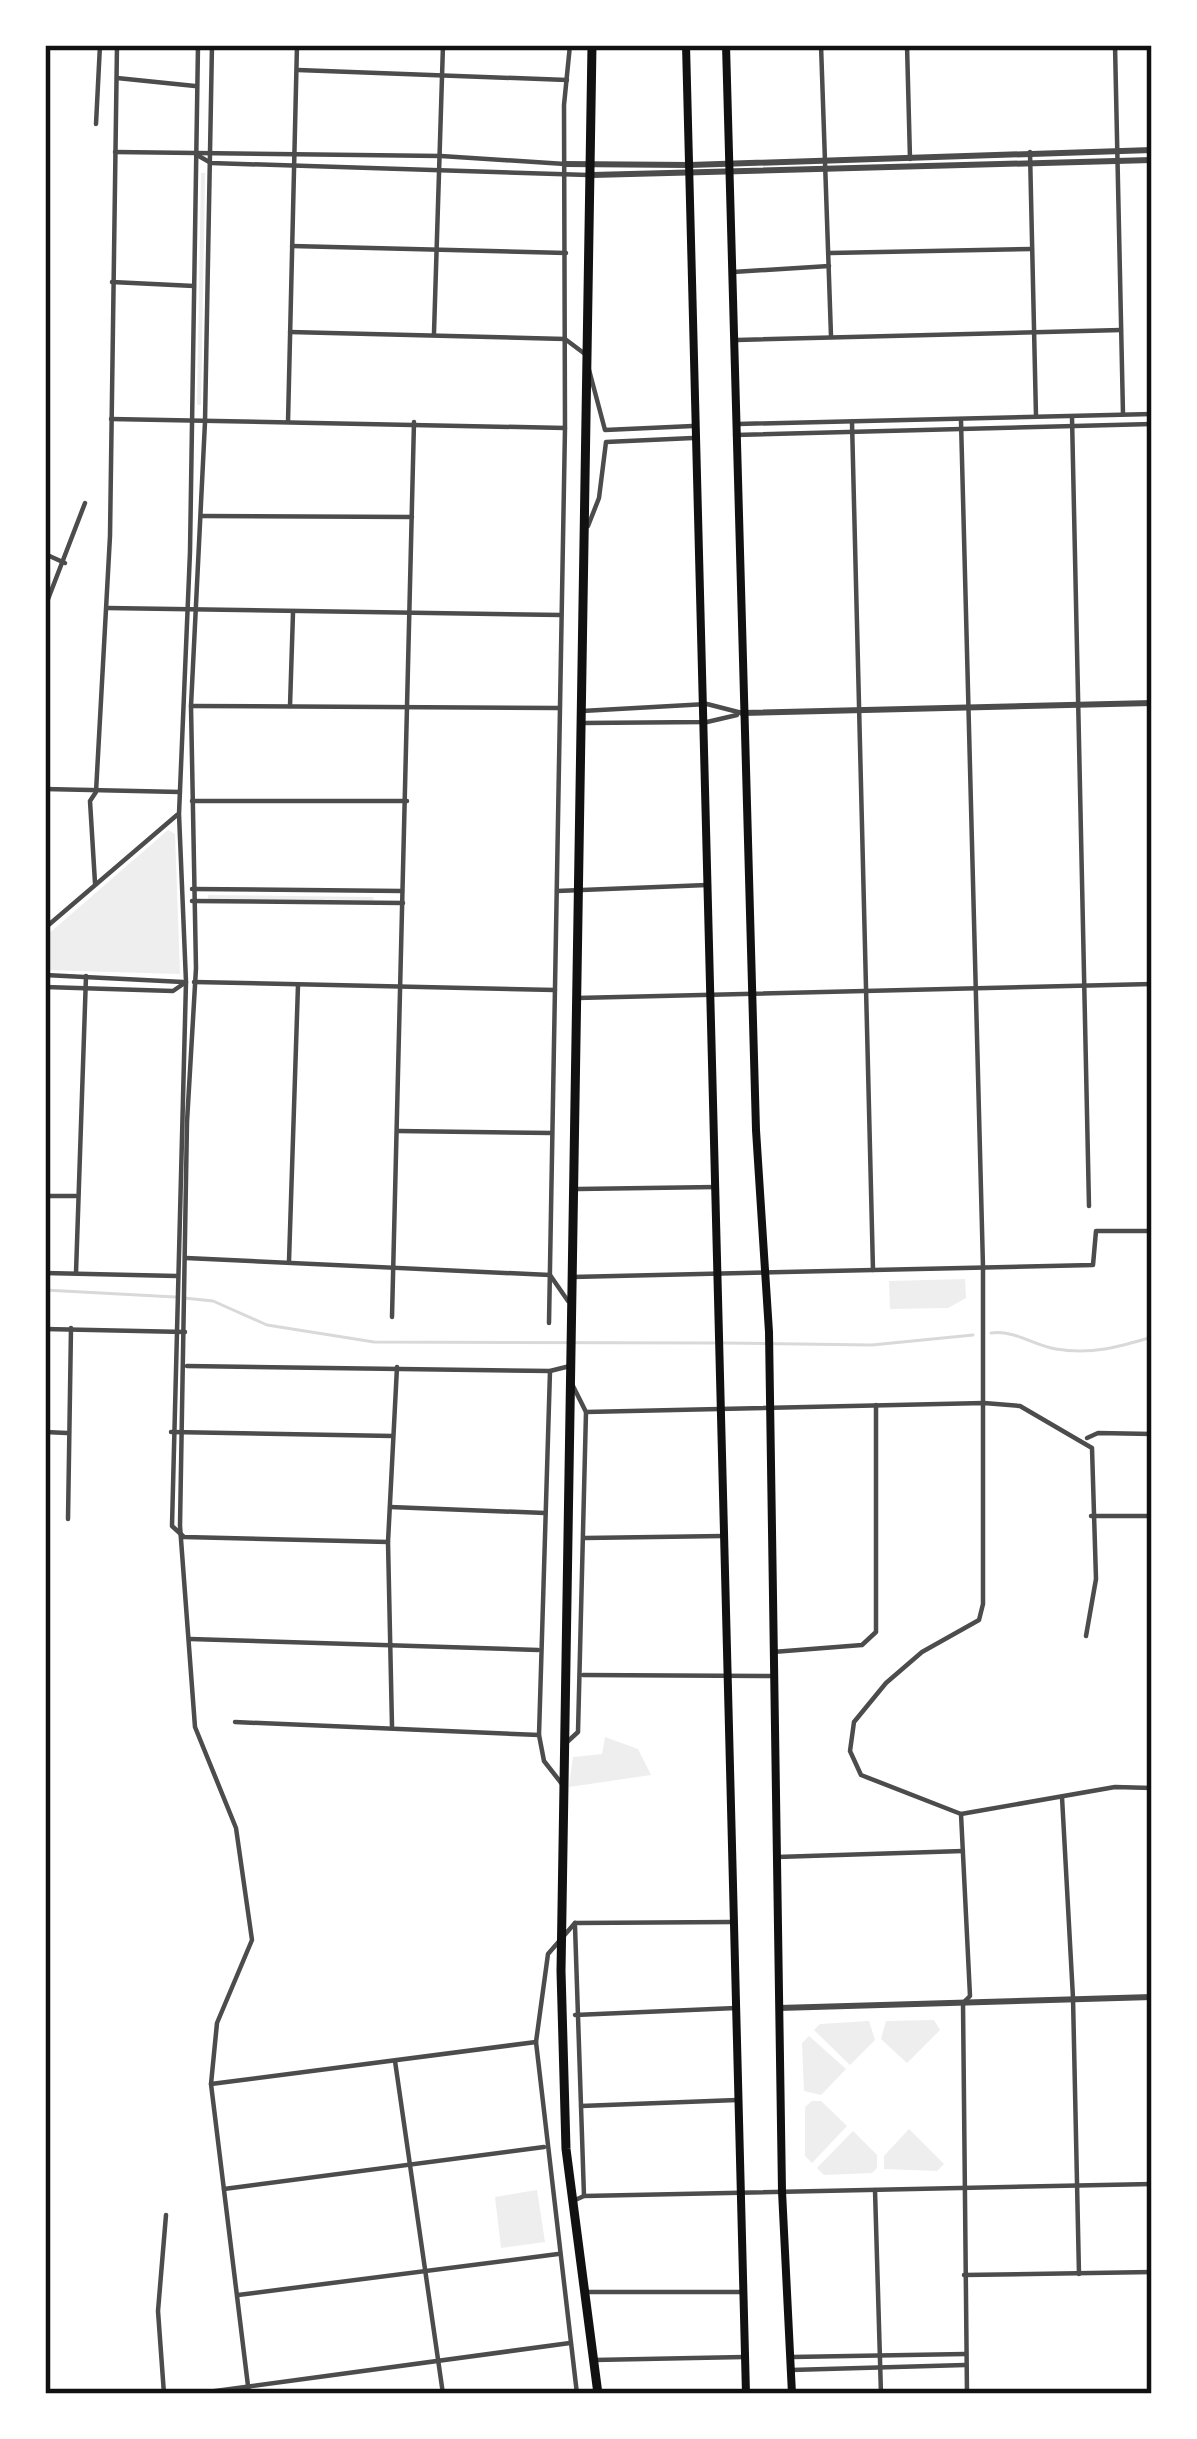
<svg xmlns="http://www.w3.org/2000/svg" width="1197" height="2439" font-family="Literata,serif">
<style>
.green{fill:#eee}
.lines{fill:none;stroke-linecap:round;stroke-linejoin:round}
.stream{stroke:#d9d9d9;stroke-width:3}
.minor{stroke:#4c4c4c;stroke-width:4.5}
.tertiary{stroke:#4c4c4c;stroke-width:6}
.secondary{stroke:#111;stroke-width:8}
.trunk{stroke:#111;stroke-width:9}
.neatline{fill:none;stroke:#111;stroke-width:4.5}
</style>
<rect width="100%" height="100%" fill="#fff"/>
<g class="green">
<path d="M 201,173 L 205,173 L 201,405 L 197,405 Z"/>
<path d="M 168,830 L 175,834 L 180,974 L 45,970 L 45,937 Z"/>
<path d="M 208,895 L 373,897 L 374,900 L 208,899 Z"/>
<path d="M 965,1279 L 966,1298 L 948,1308 L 890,1309 L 889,1281 Z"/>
<path d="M 605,1737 L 638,1749 L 651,1775 L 569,1787 L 573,1757 L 602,1754 Z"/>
<path d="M 934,2020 L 940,2030 L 907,2063 L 881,2039 L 886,2021 Z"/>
<path d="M 869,2021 L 875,2040 L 850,2065 L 814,2030 L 820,2024 Z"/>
<path d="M 809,2036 L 846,2069 L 821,2095 L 804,2091 L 802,2043 Z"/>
<path d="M 812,2101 L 821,2101 L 847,2126 L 812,2163 L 805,2156 L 805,2107 Z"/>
<path d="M 909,2129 L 944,2164 L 937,2171 L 884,2169 L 884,2156 Z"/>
<path d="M 853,2131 L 877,2155 L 877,2168 L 872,2173 L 824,2175 L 817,2168 Z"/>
<path d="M 537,2190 L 545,2242 L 501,2248 L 495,2197 Z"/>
</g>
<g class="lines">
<g class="stream">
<path d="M 45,1290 L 175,1297"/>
<path d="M 184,1298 L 213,1301 L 267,1325 L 374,1342 L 714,1343"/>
<path d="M 991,1333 C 1015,1330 1033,1345 1056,1349 C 1091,1355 1119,1347 1152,1337"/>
<path d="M 724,1343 L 872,1345 L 973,1335"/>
</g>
<g class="minor">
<path d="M 198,45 L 190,552 L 179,814 L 186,982 L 172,1526 L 184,1537 L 388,1542"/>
<path d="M 212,45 L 205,422 L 191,706 L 196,968 L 187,1122 L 180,1526 L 195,1727 L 236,1828 L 252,1940 L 217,2023 L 211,2084 L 249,2394"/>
<path d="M 821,45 L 831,336"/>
<path d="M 907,45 L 910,159"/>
<path d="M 1115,45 L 1123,414"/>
<path d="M 298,70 L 567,80"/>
<path d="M 117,78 L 195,86"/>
<path d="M 96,124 L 100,45"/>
<path d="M 115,152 L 441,156 L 565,164"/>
<path d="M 1030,152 L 1036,416"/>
<path d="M 197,155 L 211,163 L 588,175"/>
<path d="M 292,246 L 566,253"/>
<path d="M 830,253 L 1032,249"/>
<path d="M 733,272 L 829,266"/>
<path d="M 112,282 L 194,286"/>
<path d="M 290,332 L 565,339 L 585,354"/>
<path d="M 434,333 L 443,45"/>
<path d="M 737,340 L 1121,330"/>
<path d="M 588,366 L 605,430 L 693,426"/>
<path d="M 1072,417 L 1089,1206"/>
<path d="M 111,419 L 565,428"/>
<path d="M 961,421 L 983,1267 L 983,1604 L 979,1620 L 922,1652 L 886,1683 L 854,1722 L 850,1751 L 861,1775 L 961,1814 L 1115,1787 L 1152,1788"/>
<path d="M 288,422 L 297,45"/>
<path d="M 852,422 L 873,1270"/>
<path d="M 738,424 L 1152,414"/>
<path d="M 735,435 L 1152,424"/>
<path d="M 202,516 L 412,517"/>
<path d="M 588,526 L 599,498 L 606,442 L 693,438"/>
<path d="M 45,554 L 65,563"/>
<path d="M 45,607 L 85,503"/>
<path d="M 107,608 L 561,615"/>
<path d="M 191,706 L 558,708"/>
<path d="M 290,706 L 293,613"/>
<path d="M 582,711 L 707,704 L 742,713"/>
<path d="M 582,723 L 707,722 L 737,715"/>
<path d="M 45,789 L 180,792"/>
<path d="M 192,801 L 407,801"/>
<path d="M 95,883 L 90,801 L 96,792 L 110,536 L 117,45"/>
<path d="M 192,889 L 402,891"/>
<path d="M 557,891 L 707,885"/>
<path d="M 192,901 L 403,903"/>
<path d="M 45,928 L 177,815"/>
<path d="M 45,975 L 183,982"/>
<path d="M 194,982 L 555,990"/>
<path d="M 45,987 L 173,991 L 186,982"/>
<path d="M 577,998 L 1152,984"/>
<path d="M 398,1131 L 552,1133"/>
<path d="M 578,1189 L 716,1187"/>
<path d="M 45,1196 L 76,1196"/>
<path d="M 186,1258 L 550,1275 L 568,1301"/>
<path d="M 289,1261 L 298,985"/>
<path d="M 45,1273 L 177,1276"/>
<path d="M 76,1273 L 86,976"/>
<path d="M 572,1277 L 1093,1265 L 1096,1231 L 1152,1231"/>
<path d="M 392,1317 L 414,422"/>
<path d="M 549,1323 L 565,428 L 564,105 L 570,45"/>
<path d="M 45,1329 L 185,1332"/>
<path d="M 187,1366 L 550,1371 L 570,1366"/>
<path d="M 550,1371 L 539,1735 L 544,1761 L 562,1784"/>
<path d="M 586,1412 L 984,1403 L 1020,1406 L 1092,1448 L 1096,1579 L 1086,1636"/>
<path d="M 45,1432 L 67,1433"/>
<path d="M 171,1432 L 393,1436"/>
<path d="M 1087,1438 L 1098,1433 L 1152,1434"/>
<path d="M 390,1507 L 545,1513"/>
<path d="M 1091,1516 L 1152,1516"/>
<path d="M 68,1519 L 71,1328"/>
<path d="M 585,1538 L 723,1536"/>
<path d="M 190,1639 L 538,1650"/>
<path d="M 773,1652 L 862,1645 L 876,1632 L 876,1405"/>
<path d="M 583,1675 L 772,1676"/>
<path d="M 235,1722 L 539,1735"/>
<path d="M 392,1726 L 388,1542 L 397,1367"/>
<path d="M 566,1743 L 578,1732 L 586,1412 L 573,1386"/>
<path d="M 1062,1797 L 1073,1998 L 1079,2274"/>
<path d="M 961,1814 L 970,1996 L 963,2003 L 967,2394"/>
<path d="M 777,1857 L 963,1851"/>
<path d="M 575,1923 L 548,1954 L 536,2042 L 577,2394"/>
<path d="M 575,1923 L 732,1922"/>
<path d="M 575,1926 L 584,2196"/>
<path d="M 575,2015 L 736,2008"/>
<path d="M 395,2061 L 443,2394"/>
<path d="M 211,2084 L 536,2042"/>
<path d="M 581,2106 L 737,2100"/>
<path d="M 224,2189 L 544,2147"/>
<path d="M 875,2190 L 881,2394"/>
<path d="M 573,2201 L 584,2196 L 1152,2184"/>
<path d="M 964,2275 L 1152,2272"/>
<path d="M 587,2292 L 744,2292"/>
<path d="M 238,2295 L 558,2254"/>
<path d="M 792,2357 L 965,2354"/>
<path d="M 594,2360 L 744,2357"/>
<path d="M 791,2370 L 965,2365"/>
<path d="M 164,2394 L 158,2311 L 166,2215"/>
<path d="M 193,2394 L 570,2343"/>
</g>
<g class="tertiary">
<path d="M 565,164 L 690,165 L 1152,150"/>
<path d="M 592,175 L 1152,160"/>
<path d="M 742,713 L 1152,703"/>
<path d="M 779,2008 L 1152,1997"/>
</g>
<g class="secondary">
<path d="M 686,45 L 746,2394"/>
<path d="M 726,45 L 756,1130 L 769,1332 L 782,2191 L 792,2394"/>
</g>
<path class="trunk" d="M 592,45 L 561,1971 L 566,2149 L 598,2394"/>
</g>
<rect width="1197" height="2439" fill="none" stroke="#ffffff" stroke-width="96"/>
<rect x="48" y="48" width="1101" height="2343" class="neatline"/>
</svg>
